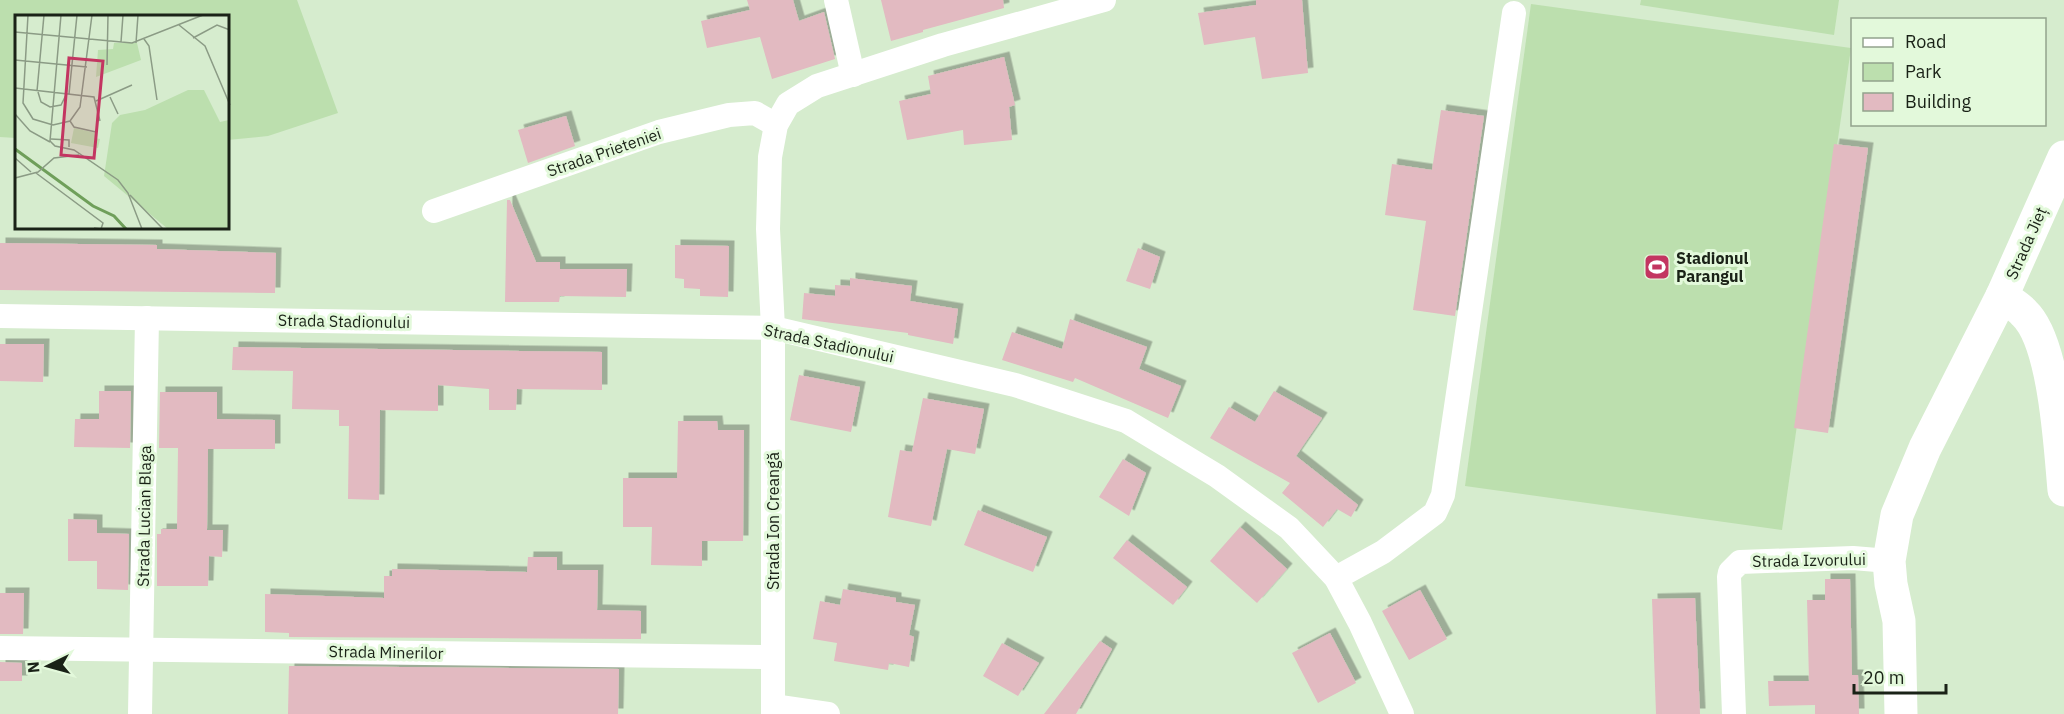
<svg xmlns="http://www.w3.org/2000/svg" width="2064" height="714" font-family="'IBM Plex Sans',sans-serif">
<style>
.green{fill:#bcdfae}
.building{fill:#e2bac1;filter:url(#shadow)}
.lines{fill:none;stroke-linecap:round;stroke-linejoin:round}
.street{stroke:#fff;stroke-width:24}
.secondary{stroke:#fff;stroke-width:33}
.labels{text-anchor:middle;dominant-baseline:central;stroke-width:6;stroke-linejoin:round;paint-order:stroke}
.street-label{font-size:16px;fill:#1a2217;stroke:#e3f9db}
.poi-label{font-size:16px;font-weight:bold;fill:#1a2217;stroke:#e3f9db;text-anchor:start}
.inset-river{fill:none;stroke:#6f9f5a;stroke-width:3}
.inset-road{fill:none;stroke:#8b9b85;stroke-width:1.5}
.view{fill:#c33561;fill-opacity:0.15;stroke:#c33561;stroke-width:3}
.inset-edge{fill:none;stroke:#1a2217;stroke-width:3}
</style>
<defs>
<filter id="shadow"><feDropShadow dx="5.5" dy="-5.5" stdDeviation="0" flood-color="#0004"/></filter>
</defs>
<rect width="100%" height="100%" fill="#d6ecce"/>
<g class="green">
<path d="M 0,0 L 297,0 L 338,113 L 268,136 L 228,140 L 228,16 L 16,16 L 16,138 L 0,137 Z"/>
<path d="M 1641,0 L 1839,0 L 1834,35 L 1640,5 Z"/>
<path d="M 1531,4 L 1851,48 L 1782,530 L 1465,486 Z"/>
</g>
<g class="building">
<path d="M 747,0 L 793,0 L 799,21 L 824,12 L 835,59 L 772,79 L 760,37 L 707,48 L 701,21 L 750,10 Z"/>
<path d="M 881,0 L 1003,0 L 1004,8 L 923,30 L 923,32 L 891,41 Z"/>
<path d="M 1256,0 L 1302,0 L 1308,73 L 1262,79 L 1255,37 L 1204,45 L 1198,13 L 1256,5 Z"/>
<path d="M 1004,57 L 1015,105 L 1009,107 L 1012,140 L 964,145 L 963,130 L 907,140 L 899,101 L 931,94 L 928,76 Z"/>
<path d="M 1441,110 L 1484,116 L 1455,316 L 1413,310 L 1426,221 L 1385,215 L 1392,164 L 1432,170 Z"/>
<path d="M 566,116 L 575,146 L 528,163 L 518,130 Z"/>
<path d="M 1834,144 L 1868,148 L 1828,433 L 1794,428 Z"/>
<path d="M 507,200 L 510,200 L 536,262 L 560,262 L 560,269 L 627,269 L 626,297 L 560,296 L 559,302 L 505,302 Z"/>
<path d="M 0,243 L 157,245 L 157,249 L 276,253 L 275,293 L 0,290 Z"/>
<path d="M 675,245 L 729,246 L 728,297 L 700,296 L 700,289 L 684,288 L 684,279 L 675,278 Z"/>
<path d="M 1138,248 L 1160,257 L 1150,289 L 1126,281 Z"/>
<path d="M 850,278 L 912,286 L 910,301 L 958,309 L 953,344 L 908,335 L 908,333 L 802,319 L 804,293 L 835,296 L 835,285 L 850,286 Z"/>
<path d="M 1070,319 L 1147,347 L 1139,369 L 1181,386 L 1168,418 L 1075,378 L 1073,382 L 1002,360 L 1012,332 L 1062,349 Z"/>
<path d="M 0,344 L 44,344 L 43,382 L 0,381 Z"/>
<path d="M 233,347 L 602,352 L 602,390 L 517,389 L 516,410 L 489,410 L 489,389 L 438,385 L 438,411 L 380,410 L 379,500 L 348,499 L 349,426 L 339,426 L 339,410 L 292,409 L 293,371 L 232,370 Z"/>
<path d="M 799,375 L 860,387 L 851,432 L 790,420 Z"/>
<path d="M 99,391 L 131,391 L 130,448 L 74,447 L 75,419 L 99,419 Z"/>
<path d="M 1274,391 L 1322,418 L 1296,456 L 1358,505 L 1351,517 L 1337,509 L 1323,527 L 1282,493 L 1290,483 L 1210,438 L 1229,407 L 1255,422 Z"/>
<path d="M 160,392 L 217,392 L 217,419 L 275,420 L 275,449 L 208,449 L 207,530 L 223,530 L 222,557 L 209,556 L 208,586 L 157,586 L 157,534 L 161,534 L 161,529 L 177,529 L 178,448 L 159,448 Z"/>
<path d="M 923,398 L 984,409 L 975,454 L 947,449 L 931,526 L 888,517 L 900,450 L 912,452 Z"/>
<path d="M 678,421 L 717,421 L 718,430 L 744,430 L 743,541 L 702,541 L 702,566 L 651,565 L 652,527 L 623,527 L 623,478 L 677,478 Z"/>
<path d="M 1123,459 L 1146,473 L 1129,516 L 1099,497 Z"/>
<path d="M 978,510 L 1047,537 L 1033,572 L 964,545 Z"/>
<path d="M 68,519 L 97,520 L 97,533 L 129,534 L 128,590 L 97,589 L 97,561 L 68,561 Z"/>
<path d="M 1240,527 L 1287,569 L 1257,603 L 1210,561 Z"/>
<path d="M 1127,540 L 1187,587 L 1173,605 L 1113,558 Z"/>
<path d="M 528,557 L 557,557 L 557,570 L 598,570 L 597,610 L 641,611 L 641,639 L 289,637 L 289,633 L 265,632 L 265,594 L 384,598 L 384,576 L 392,576 L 392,569 L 527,572 Z"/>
<path d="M 1825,579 L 1850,579 L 1852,675 L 1858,675 L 1859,714 L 1815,714 L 1815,705 L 1769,706 L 1768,681 L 1809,681 L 1807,600 L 1825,600 Z"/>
<path d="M 843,589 L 896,598 L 896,602 L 915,605 L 909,635 L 914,637 L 909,667 L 889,663 L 888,670 L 834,661 L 837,643 L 813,639 L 820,601 L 840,605 Z"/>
<path d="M 1420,590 L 1447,639 L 1409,660 L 1382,611 Z"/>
<path d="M 0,593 L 24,593 L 23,634 L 0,634 Z"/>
<path d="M 1695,598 L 1700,714 L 1656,714 L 1652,599 Z"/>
<path d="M 1330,633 L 1356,683 L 1318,703 L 1292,653 Z"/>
<path d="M 1100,641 L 1112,649 L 1076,714 L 1044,714 Z"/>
<path d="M 1002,643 L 1039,663 L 1018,696 L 983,676 Z"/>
<path d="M 0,662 L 22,663 L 22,681 L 0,681 Z"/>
<path d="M 289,666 L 619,669 L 618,714 L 288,714 Z"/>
</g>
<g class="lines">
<g class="street">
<path d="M 836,0 L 853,75"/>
<path d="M 434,211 L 659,132 L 729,115 L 755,113 L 776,125"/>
<path d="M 0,316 L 773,328 L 1015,385 L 1126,421 L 1217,476 L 1289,528 L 1336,578 L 1360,623 L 1402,714"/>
<path d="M 1336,578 L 1383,552 L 1435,513 L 1443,495 L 1514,13"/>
<path d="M 0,648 L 773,657"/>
<path d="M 773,706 L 828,714"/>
<path d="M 140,714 L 147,318"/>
<path d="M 773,714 L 773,328 L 768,229 L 770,157 L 776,125 L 788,104 L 817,86 L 943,45 L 1104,0"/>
<path d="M 1734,714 L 1729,577 L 1730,572 L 1740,562 L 1853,558 L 1889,561"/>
</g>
<g class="secondary">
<path d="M 2002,296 C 2009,302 2018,306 2024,313 C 2055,342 2060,447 2064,490"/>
<path d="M 1901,714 L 1899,621 L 1891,584 L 1889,561 L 1897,515 L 1925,448 L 2002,296 L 2064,157"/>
</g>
</g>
<defs>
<g id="stadium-square" transform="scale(1.35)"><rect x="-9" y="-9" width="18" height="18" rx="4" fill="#c33561" stroke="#e3f9db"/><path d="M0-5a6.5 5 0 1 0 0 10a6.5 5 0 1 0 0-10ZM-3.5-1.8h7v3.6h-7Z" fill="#fff"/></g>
</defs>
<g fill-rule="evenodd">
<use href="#stadium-square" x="1657" y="267"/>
</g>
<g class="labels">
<g class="street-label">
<text transform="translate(604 152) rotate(-19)">Strada Prieteniei</text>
<text transform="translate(2026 243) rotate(-66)">Strada Jieț</text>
<text transform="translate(344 321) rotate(1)">Strada Stadionului</text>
<text transform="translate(829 343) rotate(12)">Strada Stadionului</text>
<text transform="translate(144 516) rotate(-89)">Strada Lucian Blaga</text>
<text transform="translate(773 521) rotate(-90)">Strada Ion Creangă</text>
<text transform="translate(1809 560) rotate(-1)">Strada Izvorului</text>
<text transform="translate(386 652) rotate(1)">Strada Minerilor</text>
</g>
<g class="poi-label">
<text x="1676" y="258">Stadionul<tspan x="1676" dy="18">Parangul</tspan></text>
</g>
</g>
<g transform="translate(15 15)">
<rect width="214" height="214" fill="#d6ecce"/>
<path d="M 99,28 L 122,28 L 126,45 L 81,62 L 83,35 L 98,34 ZM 173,75 L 189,75 L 205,107 L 214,105 L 214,214 L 153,214 L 89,161 L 97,108 L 105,100 L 130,95 ZM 59,113 L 81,118 L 80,123 L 85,124 L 83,133 L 56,128 Z" fill="#bcdfae"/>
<path class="inset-river" d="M 0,134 L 78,191 L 99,201 L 111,214"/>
<path class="inset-road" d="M 13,0 L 8,88 L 18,104 L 38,110 L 55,106 L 65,92 L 77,0M 46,0 L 35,126 L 40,131 L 59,135 L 103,165 L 113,178 L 127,214M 164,10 L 190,31 L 215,90M 0,17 L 117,28 L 188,0M 178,23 L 202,10 L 215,15M 129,24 L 134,31 L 142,85M 106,27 L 108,0M 121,28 L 123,0M 0,45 L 72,52M 92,50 L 93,0M 0,73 L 79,82 L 85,106M 22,76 L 29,0M 23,77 L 26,87 L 35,92 L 46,90 L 51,80M 54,79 L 62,0M 95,82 L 103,99M 81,86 L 117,70M 0,99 L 15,116 L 35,127M 55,106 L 59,112 L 81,117M 36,124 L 54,125 L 54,132M 0,143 L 16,157M 21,158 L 88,208 L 86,214 L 79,213M 0,163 L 23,157 L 39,143 L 64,140M 115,180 L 148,214"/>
<path class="view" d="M 54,43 L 88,46 L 79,143 L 46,140 Z"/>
<rect width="214" height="214" class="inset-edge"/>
</g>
<rect x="1851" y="18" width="195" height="108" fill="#e3f9db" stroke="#93a38d" stroke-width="1.5"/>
<rect x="1863" y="38" width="30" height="9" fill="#ffffff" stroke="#93a38d" stroke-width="1.5"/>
<text x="1905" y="48" font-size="18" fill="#1a2217">Road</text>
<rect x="1863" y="63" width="30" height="18" fill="#bcdfae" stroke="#93a38d" stroke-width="1.5"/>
<text x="1905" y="78" font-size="18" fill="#1a2217">Park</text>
<rect x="1863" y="93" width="30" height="18" fill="#e2bac1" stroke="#93a38d" stroke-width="1.5"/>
<text x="1905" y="108" font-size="18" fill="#1a2217">Building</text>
<g transform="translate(48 666) rotate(265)" stroke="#e3f9db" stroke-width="4.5" paint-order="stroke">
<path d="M0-4.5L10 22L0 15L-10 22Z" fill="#1a2217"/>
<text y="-9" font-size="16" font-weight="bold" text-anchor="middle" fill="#1a2217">N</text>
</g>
<path d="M1854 684v9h92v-9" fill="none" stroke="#1a2217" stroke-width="3"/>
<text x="1863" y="684" font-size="18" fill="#1a2217" stroke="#e3f9db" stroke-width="4.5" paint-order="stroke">20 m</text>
</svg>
